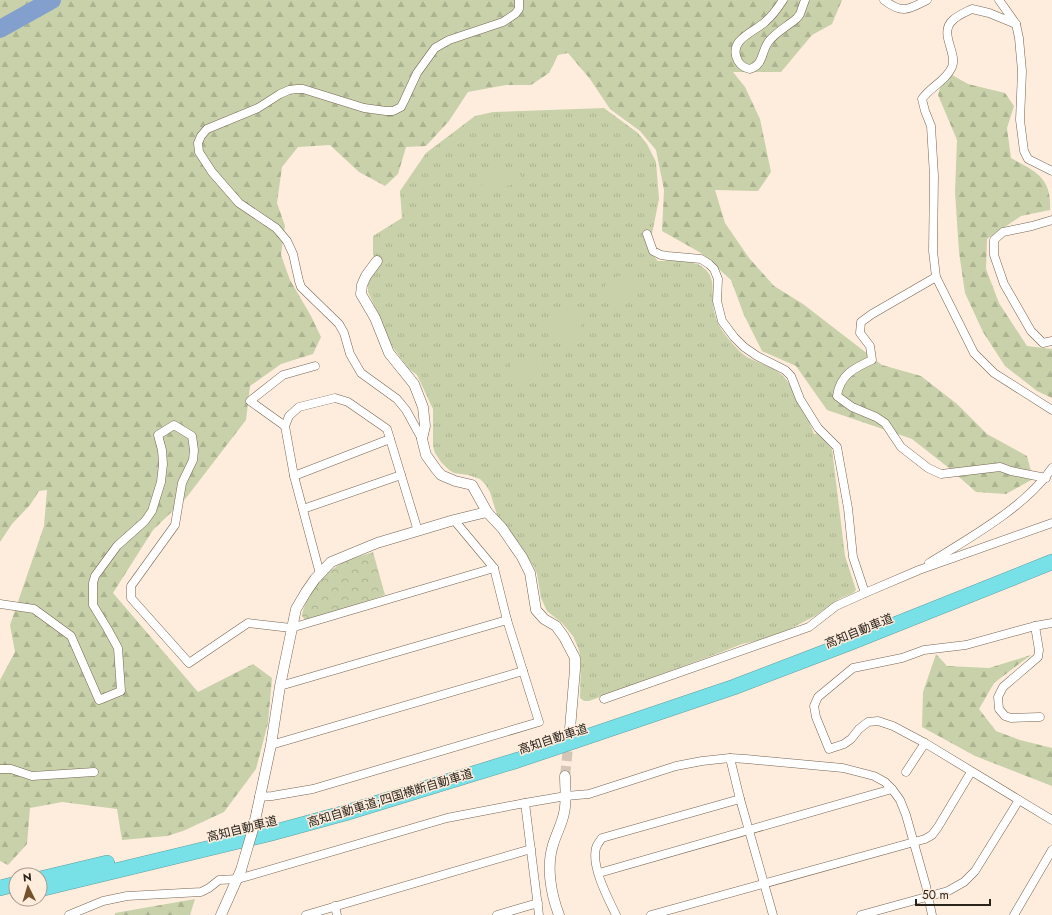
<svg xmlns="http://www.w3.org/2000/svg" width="1052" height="915" font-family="Jost,'Noto Sans JP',sans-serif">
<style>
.grass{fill:url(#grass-tufts)}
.forest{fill:url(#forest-firs)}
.park{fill:url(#park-crowns)}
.pitch{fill:#c8d1a9}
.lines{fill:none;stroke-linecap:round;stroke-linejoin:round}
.river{stroke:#829fcd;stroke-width:18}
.tertiary-tunnel{stroke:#d4c5b6;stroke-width:10;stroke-dasharray:10 5;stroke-linecap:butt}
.minor-casing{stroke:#766452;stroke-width:9}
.tertiary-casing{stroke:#766452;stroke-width:11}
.motorway-casing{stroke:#5d9ea0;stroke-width:16}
.minor{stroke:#fff;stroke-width:8}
.tertiary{stroke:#fff;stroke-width:10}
.motorway{stroke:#78e1e7;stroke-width:15}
.tertiary-bridge-casing{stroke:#766452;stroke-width:11;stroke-linecap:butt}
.tertiary-bridge{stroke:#fff;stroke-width:10}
.labels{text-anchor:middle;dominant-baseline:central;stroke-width:3;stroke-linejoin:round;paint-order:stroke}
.street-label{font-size:12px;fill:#2a231b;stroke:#feeddd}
</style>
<defs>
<pattern id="grass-tufts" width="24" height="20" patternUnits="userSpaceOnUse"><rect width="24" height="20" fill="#c8d1a9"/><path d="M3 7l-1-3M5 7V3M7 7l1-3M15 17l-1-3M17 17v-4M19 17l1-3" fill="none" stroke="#acb391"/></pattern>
<pattern id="forest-firs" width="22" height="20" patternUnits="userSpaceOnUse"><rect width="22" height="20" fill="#c8d1a9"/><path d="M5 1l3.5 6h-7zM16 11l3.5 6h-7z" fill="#acb391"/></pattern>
<pattern id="park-crowns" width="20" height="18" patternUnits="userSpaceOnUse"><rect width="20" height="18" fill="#c8d1a9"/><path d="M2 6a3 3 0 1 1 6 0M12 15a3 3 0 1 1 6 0" fill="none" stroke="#acb391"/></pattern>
</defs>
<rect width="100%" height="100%" fill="#feeddd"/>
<path class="grass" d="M 604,108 L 638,133 L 647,144 L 656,162 L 659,199 L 652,234 L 644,235 L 650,252 L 658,261 C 672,261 695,259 705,269 C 715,278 712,290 713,301 C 713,310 716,320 720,327 C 727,338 737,350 747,357 C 758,363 773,367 782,375 C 792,384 810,421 814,434 L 818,433 L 832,449 L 845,556 L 856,590 L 853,593 L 839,599 L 815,616 L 790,629 L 760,640 L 742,644 L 719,653 L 589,701 L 584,701 L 580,698 L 581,661 L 579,650 L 573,636 L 562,623 L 547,611 L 541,598 L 537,574 L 533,565 L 498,518 L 490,492 L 485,484 L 480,479 L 468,475 L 454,473 L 449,470 L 441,462 L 435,453 L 433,446 L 433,409 L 417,375 L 409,369 L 389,342 L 381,320 L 368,292 L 368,285 L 372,275 L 379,267 L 373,254 L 373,236 L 402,218 L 400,191 L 426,153 L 475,116 L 493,112 Z"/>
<g class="forest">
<path d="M 0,0 L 842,0 L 832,24 L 812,35 L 781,72 L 733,72 L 745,87 L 760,119 L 771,172 L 758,191 L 715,190 L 725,223 L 749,258 L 774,286 L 803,304 L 882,365 L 921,376 L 957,404 L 987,434 L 1027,456 L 1033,479 L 1006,494 L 976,492 L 949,468 L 912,439 L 827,410 L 796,366 L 762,351 L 744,315 L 731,280 L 701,253 L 662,231 L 664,190 L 656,150 L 640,131 L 610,109 L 590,79 L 568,53 L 558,55 L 549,73 L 531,85 L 506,85 L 468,92 L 449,121 L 426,146 L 406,147 L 398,174 L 385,186 L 359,172 L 330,145 L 298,147 L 282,167 L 277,203 L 285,226 L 281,255 L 290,280 L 311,316 L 321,337 L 313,354 L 281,364 L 250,386 L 246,420 L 186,498 L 153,530 L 113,593 L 198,692 L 253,664 L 272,678 L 268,723 L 256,769 L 224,812 L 183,831 L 167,836 L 122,840 L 117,809 L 62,802 L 30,808 L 27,844 L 8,865 L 0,861 L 0,680 L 15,652 L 10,625 L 44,526 L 47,490 L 39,491 L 30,505 L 12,524 L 0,542 Z"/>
<path d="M 945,71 L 968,84 L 1005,93 L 1014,106 L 1007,128 L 1011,158 C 1035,171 1052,177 1050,210 L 1021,216 L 987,239 L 986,269 L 999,303 L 1027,346 L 1052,349 L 1052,398 L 1037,391 L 1005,366 L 983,332 L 965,293 L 959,252 L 955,192 L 957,140 L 938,95 Z"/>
<path d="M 936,654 L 947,666 L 989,668 L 1031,655 L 994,683 L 979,709 L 996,731 L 1020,740 L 1052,748 L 1052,786 L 975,756 L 922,727 L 923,692 Z"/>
<path d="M 195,899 L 190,915 L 115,915 L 115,913 Z"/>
</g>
<path class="park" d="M 373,552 L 385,595 L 306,621 L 302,616 C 304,599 322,576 337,566 C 346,560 362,556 373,552 Z"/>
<g class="pitch">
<path d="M 501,168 L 510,169 L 519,172 L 521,176 L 521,181 L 497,190 L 485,197 L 481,189 C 484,177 489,172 501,168 Z"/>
<path d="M 620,276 C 627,277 631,278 633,286 C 639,309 611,311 607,297 C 602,282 607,279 620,276 Z"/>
<path d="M 570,307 C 595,320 575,349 550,337 L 545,324 C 550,310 555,309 570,307 Z"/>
<path d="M 526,357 L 534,359 L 540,373 L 536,377 L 523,384 C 519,383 514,381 512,377 C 508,371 509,361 517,358 C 520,357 523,357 526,357 Z"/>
</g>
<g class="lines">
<path class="river" d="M 0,29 L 52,0"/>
<path class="tertiary-tunnel" d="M 565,776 L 570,729"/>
<g class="minor-casing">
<g id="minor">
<path d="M 783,0 C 778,8 772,16 765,22 C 754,32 727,40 738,61 C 741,66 744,68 750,69 C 764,65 761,51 769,41 C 775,33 789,25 797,18 L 800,14 L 805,0"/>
<path d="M 884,0 C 902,14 908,10 927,0"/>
<path d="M 999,0 L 1016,24 L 1019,38 L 1022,71 L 1020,120 L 1024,151 L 1028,159 L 1052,171"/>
<path d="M 1016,24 L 989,13 L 972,9 C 966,12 958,15 953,20 C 938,33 958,53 952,67 C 946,81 930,87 922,99 L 925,111 L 931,126 L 934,176 L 933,251 L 936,277 L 974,353 L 994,373 L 1052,410"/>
<path d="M 1052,220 L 1032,226 L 1003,232 L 994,240 L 994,255 L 1004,284 L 1031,331 L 1043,343 L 1052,341"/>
<path d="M 647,234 L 653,251 L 661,255 L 668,256 L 701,259 L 709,264 L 714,269 L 718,279 L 717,301 L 722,321 L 734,337 L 744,347 L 757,356 L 785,370 L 791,376 L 800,399 L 818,428 L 837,447 L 848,508 L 853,557 L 865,593"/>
<path d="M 936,277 L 872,314 L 861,322 L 860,333 L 870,346 L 872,360 C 854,368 840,375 837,396 L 852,407 L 876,417 L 885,423 L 901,447 L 928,468 L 941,474 L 1000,467 L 1011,471 L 1046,478"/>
<path d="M 285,426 L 250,401 L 283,375 L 315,366"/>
<path d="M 422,439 L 406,410 L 397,399 L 361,373 L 350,354 L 344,333 L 339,324 L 301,287 L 299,281 L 293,254 L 287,241 L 276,228 L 239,203 L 212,172 L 199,152 L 198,143 L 201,136 L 207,129 L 258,108 L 280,94 L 289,90 L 297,89 L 303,89 L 364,108 L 386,111 L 393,111 L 401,107 L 404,101 L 417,73 L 435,48 L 449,40 L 503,22 L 515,14 L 519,9 L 519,0"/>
<path d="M 294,476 L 390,439"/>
<path d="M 303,509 L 401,475"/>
<path d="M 929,563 C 968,539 1027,506 1052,468"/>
<path d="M 320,574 L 294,476 L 285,426 L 289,416 L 299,407 L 335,398 L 348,402 L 387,429 L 418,531"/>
<path d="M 0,604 L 34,609 L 71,636 L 99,700 L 121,691 L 118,648 L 107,628 L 93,605 L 93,583 L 95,576 L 117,546 L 145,521 L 152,511 L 161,482 L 163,464 L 162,450 L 158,435 L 174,425 L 192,436 L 194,450 L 193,460 L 182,483 L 175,525 L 131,586 L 131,598 L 189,663 L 248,623 L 291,628 L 494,568"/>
<path d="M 1052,623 L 1035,626 L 966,645 L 924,650 L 902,658 L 853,668 L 818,697 L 814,706 L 816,717 L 829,749 L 844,744 L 851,739 L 859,729 L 868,722 L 878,721 L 893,726 L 925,743 L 1052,820"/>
<path d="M 1035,626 L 1039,650 L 1038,657 L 1003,687 L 998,697 L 999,709 L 1005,716 L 1011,718 L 1040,717"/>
<path d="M 280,686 L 507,620"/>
<path d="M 604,699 L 809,627 L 836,606 L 865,593 L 919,570 L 1052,523"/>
<path d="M 271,745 L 523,671"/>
<path d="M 730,758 L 740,799 L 773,915"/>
<path d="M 0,769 L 11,769 L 32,776 L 94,772"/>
<path d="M 906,772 L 925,743"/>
<path d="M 259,797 L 272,796 L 313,789 L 539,722 L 507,620 L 494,568 L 454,520"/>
<path d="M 525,803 L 539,915"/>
<path d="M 599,873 L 892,789"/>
<path d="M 335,906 L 337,915"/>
<path d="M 69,915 L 103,901 L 127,896 L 201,892 L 209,888 L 219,880 L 238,879 L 447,818 L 525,803 L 566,796 L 589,794 L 676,766 L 702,761 L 730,758 L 746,759 L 843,768 L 874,776 L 885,782 L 892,789 L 900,800 L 906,815 L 926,886 L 932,915"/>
<path d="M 306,915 L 531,849"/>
<path d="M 497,915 L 538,903"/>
<path d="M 616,915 C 608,898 591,867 596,848 C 597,844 600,841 602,838 L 740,799"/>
<path d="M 651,915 L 925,839 L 932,835 L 938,827 L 971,772"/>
<path d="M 861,915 L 948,891 L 964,882 L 975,871 L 1019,800"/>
<path d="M 1014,915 L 1052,850"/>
</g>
</g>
<g class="tertiary-casing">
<g id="tertiary">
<path d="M 377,261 L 366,276 L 362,285 L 361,294 L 375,318 L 389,353 L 414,384 L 423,407 L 425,426 L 422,439 L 426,455 L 436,469 L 441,475 L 455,481 L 472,485 L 487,512 L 502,528 L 522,557 L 530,573 L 536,610 L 544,619 L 556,626 L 564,637 L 575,658 L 575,669 L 570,729"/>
<path d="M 257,811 L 271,745 L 280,686 L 296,609 L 306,592 L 315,579 L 331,562 L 377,543 L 454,520 L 487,512"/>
<path d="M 221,915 L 241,870"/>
<path d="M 559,915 C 551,894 546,867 553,845 C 556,834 562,824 564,813 C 567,801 565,788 565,776"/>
</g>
</g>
<g class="motorway-casing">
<g id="motorway">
<path d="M 40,879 L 107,863"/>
<path d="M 0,888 L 16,884"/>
<path d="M 40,889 L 268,834 L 345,813 L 518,760 L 734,687 L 849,643 L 1052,562"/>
</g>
</g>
<use href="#minor" class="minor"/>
<use href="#tertiary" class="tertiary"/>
<use href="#motorway" class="motorway"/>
<g class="tertiary-bridge-casing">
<path id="tertiary-bridge" d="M 241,870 L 253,829 L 257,811"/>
</g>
<use href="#tertiary-bridge" class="tertiary-bridge"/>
</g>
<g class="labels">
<g class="street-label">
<text transform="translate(859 631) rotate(-22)">高知自動車道</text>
<text transform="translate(553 739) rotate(-18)">高知自動車道</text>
<text transform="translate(390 798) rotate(-17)">高知自動車道;四国横断自動車道</text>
<text transform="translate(242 829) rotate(-14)">高知自動車道</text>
</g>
</g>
<g transform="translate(28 887) rotate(355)"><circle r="19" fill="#feeddd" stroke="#a99c8f"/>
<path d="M0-3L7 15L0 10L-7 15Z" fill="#735329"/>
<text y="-6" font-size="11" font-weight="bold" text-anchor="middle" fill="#2a231b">N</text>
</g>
<path d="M916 899v6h74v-6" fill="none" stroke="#2a231b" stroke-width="2"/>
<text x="922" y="899" font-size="12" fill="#2a231b" stroke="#feeddd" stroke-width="3" paint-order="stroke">50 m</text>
</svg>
